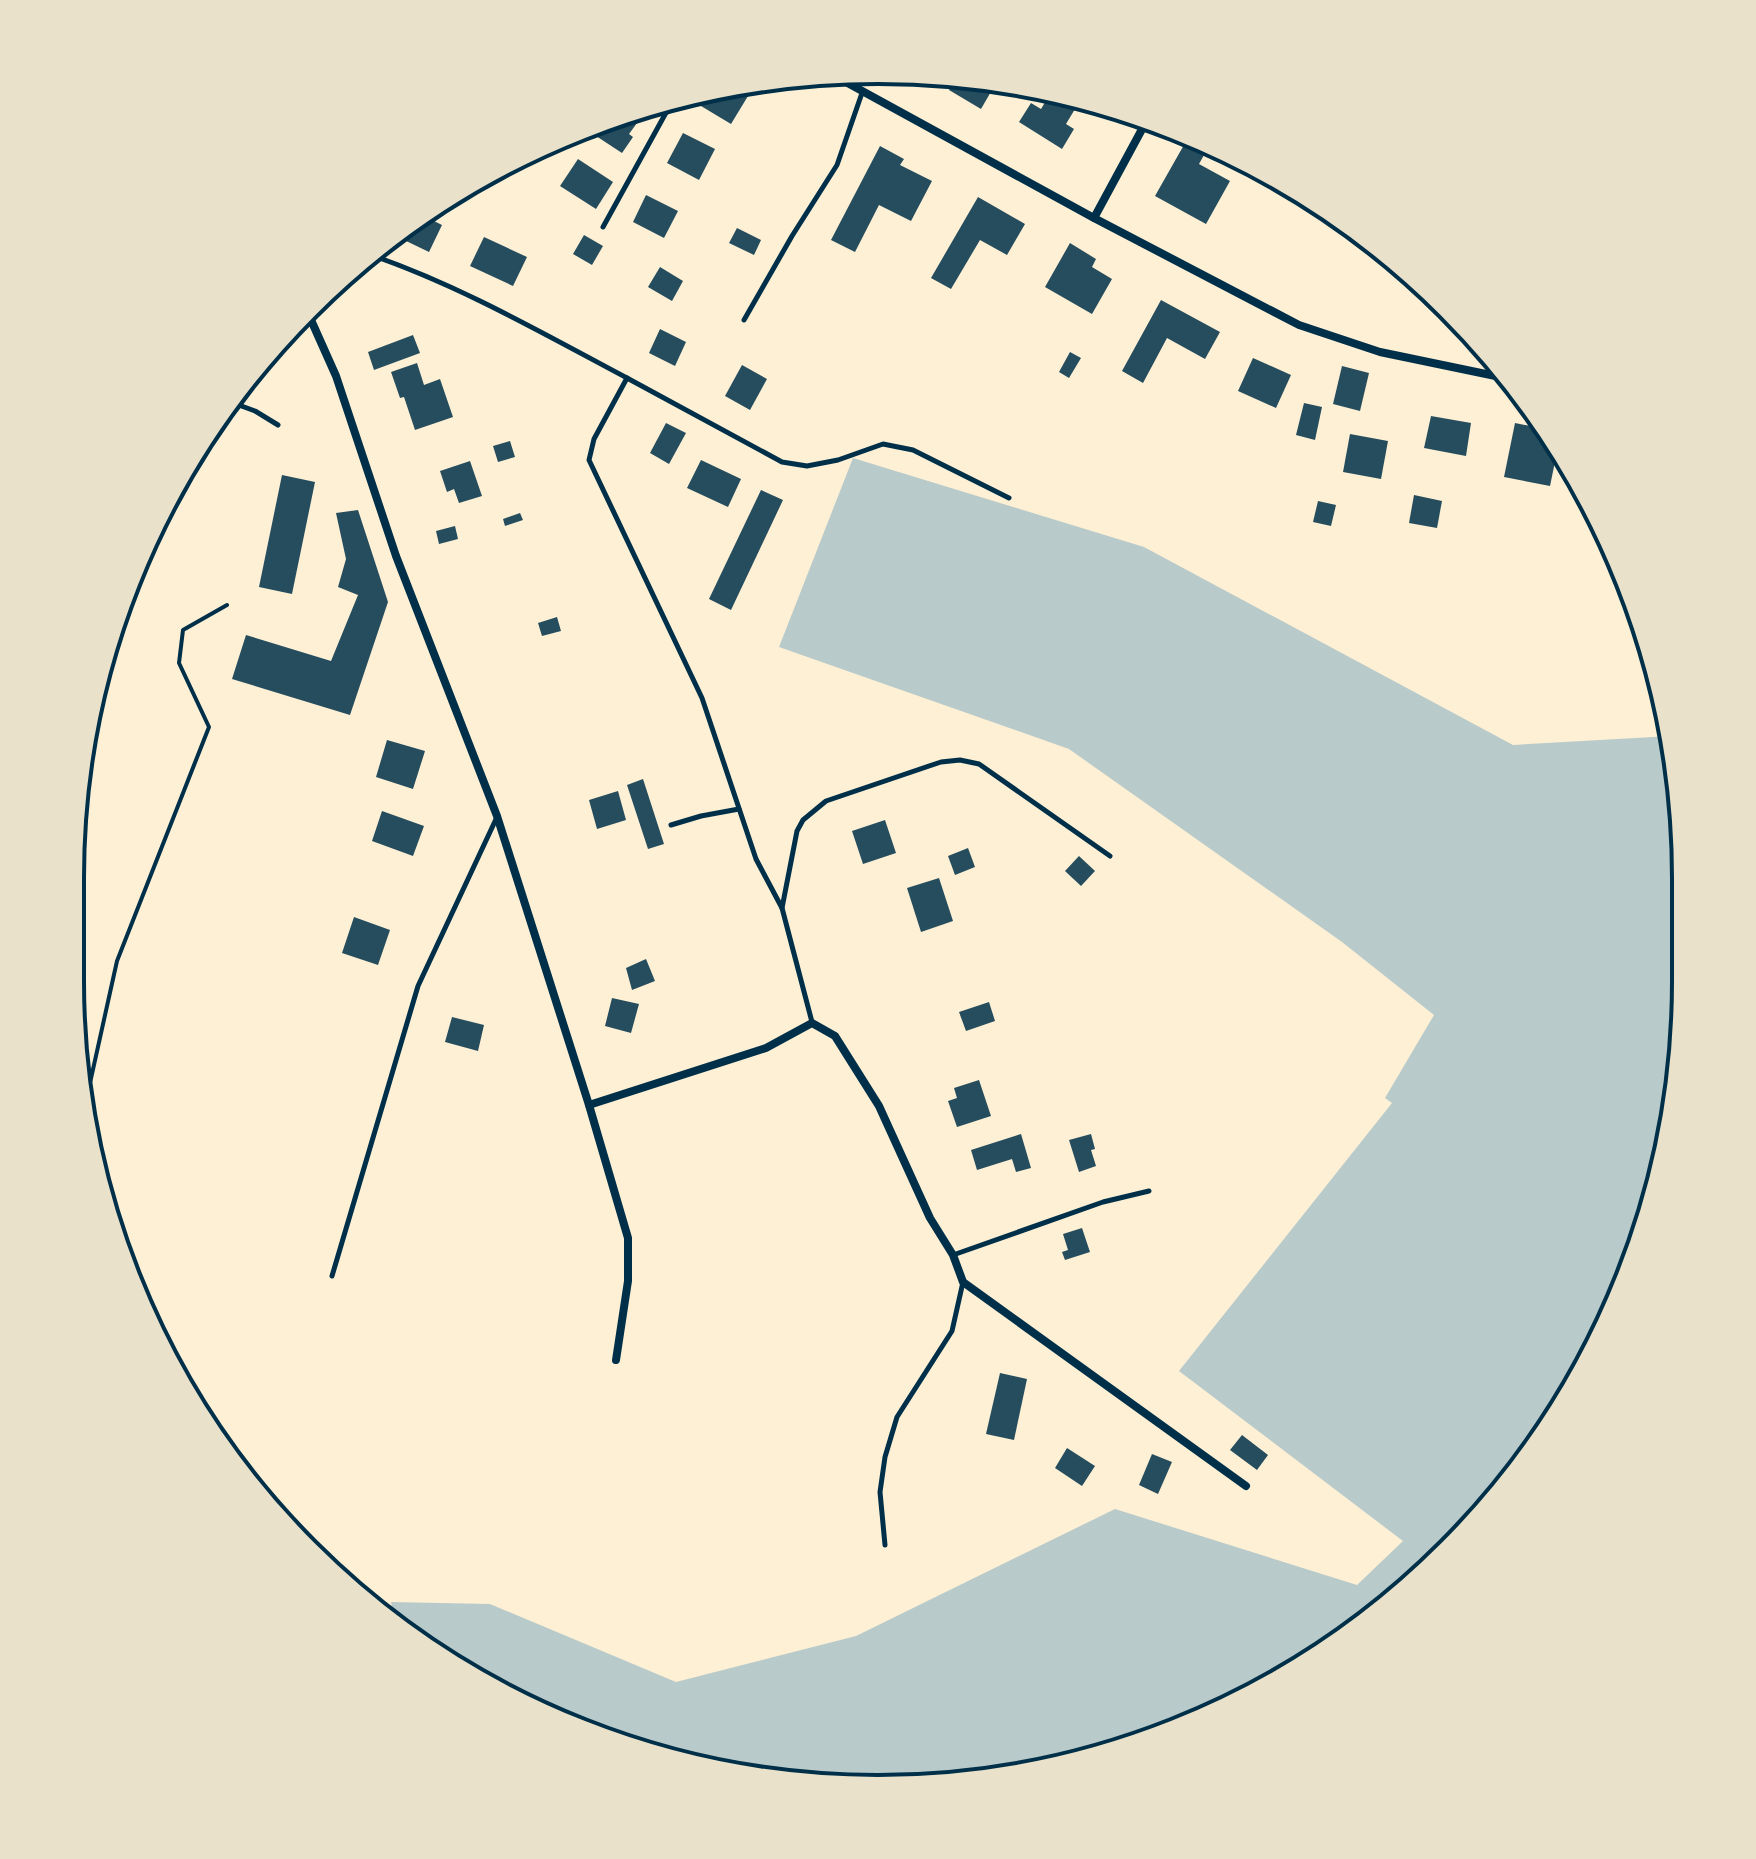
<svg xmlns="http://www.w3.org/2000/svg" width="1756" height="1859" font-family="'Golos Text',sans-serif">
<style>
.green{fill:#b9caca}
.building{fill:#264d5e}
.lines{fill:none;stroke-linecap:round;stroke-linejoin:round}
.path{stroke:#003049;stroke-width:4}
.service{stroke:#003049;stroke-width:5}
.minor{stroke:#003049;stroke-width:8}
.rim{fill:none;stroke:#003049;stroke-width:4}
</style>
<rect width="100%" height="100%" fill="#fdf0d5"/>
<path class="green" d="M 853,458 L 1144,547 L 1513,745 L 1671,736 L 1679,773 L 1686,981 L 1671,1138 L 1625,1290 L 1550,1430 L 1449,1553 L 1282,1681 L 1138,1746 L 983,1782 L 825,1787 L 619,1746 L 474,1681 L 395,1624 L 391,1602 L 490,1604 L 676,1682 L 856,1636 L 1115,1509 L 1357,1585 L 1403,1541 L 1179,1371 L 1392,1103 L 1385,1098 L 1434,1015 L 1342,942 L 1069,749 L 779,647 Z"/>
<g class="building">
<path d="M 957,76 L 996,83 L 981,109 L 949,90 Z"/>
<path d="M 732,86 L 748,96 L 731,124 L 701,106 L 710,92 Z"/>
<path d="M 1050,94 L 1075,109 L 1066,124 L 1074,129 L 1062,149 L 1019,122 L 1031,103 L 1041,109 Z"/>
<path d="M 621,112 L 637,123 L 629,134 L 633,137 L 622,153 L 593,134 L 602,120 Z"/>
<path d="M 683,133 L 715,149 L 699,180 L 667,163 Z"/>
<path d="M 1189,136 L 1222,148 L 1215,161 L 1204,155 L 1199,164 L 1230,181 L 1206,224 L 1155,196 Z"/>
<path d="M 880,146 L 904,159 L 900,165 L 932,181 L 911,221 L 879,205 L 855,252 L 831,240 Z"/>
<path d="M 578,159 L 613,182 L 596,209 L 560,186 Z"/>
<path d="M 646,195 L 678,211 L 664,238 L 633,222 Z"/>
<path d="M 978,197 L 1025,224 L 1007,255 L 980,240 L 951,289 L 931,278 Z"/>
<path d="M 422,215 L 442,225 L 429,252 L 402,239 L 408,226 Z"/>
<path d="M 737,228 L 761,240 L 754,255 L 729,243 Z"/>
<path d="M 584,235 L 603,246 L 592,265 L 573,254 Z"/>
<path d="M 484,237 L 527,257 L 513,286 L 470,266 Z"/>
<path d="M 1070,243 L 1096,259 L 1092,267 L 1112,279 L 1092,314 L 1045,287 Z"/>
<path d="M 660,267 L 683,281 L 672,301 L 648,287 Z"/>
<path d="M 1161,300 L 1220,332 L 1205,359 L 1167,338 L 1143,383 L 1122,371 Z"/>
<path d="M 660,329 L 686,342 L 675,366 L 649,353 Z"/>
<path d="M 413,335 L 420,353 L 374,370 L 368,352 Z"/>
<path d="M 1070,352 L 1081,358 L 1069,378 L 1059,372 Z"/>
<path d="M 1253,358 L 1291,375 L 1276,408 L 1238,391 Z"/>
<path d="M 417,363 L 424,385 L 440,379 L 453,417 L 415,430 L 404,397 L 400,398 L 391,372 Z"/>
<path d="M 742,365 L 767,379 L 750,410 L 725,396 Z"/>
<path d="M 1342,366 L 1369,373 L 1360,411 L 1333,404 Z"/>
<path d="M 1304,403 L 1322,407 L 1315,440 L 1296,435 Z"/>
<path d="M 1431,416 L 1471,423 L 1466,456 L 1424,448 Z"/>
<path d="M 666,423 L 686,433 L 669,464 L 650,453 Z"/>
<path d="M 1515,423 L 1546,429 L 1558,447 L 1550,486 L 1504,477 Z"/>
<path d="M 1350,434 L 1388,441 L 1381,479 L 1343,472 Z"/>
<path d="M 510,441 L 515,457 L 498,462 L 493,446 Z"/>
<path d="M 701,460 L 741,479 L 728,507 L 687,488 Z"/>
<path d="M 470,461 L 482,496 L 459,503 L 454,489 L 447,492 L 440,471 Z"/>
<path d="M 282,475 L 315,482 L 292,594 L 259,587 Z"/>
<path d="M 761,490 L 783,500 L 731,610 L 709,599 Z"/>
<path d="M 1414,495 L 1442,501 L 1437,528 L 1409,523 Z"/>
<path d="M 1318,501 L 1336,505 L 1331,526 L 1313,522 Z"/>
<path d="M 358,510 L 388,602 L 350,715 L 232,679 L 246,635 L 331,661 L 358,595 L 338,587 L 346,559 L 336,513 Z"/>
<path d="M 520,513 L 523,520 L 505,526 L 503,519 Z"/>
<path d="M 455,526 L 458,539 L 439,544 L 436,531 Z"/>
<path d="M 557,617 L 561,631 L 542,636 L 538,623 Z"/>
<path d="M 387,740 L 425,751 L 413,789 L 376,777 Z"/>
<path d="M 643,779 L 664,844 L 648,849 L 627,785 Z"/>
<path d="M 618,791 L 626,820 L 597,829 L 589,800 Z"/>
<path d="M 382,811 L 424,826 L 413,856 L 372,841 Z"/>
<path d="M 885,820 L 896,853 L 863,864 L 852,831 Z"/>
<path d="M 968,848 L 975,867 L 955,875 L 948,856 Z"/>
<path d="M 1079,856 L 1095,871 L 1081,886 L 1065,871 Z"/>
<path d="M 939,878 L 953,921 L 921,932 L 907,888 Z"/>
<path d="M 354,917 L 390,930 L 378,965 L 342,953 Z"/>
<path d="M 646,959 L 655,981 L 632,990 L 626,968 Z"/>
<path d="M 612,998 L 639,1004 L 631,1033 L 605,1026 Z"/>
<path d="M 989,1002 L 995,1021 L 966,1031 L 959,1012 Z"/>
<path d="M 452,1017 L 484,1025 L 478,1051 L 445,1042 Z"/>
<path d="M 979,1080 L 991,1116 L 957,1127 L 948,1101 L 957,1098 L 954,1088 Z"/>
<path d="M 1021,1134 L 1031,1168 L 1016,1172 L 1012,1159 L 977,1170 L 971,1150 Z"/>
<path d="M 1091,1134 L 1095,1149 L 1091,1150 L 1096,1166 L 1079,1172 L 1069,1140 Z"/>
<path d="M 1082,1228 L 1090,1252 L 1065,1260 L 1062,1252 L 1068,1250 L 1063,1234 Z"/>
<path d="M 1000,1373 L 1027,1379 L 1014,1440 L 986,1434 Z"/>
<path d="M 1242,1435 L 1268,1455 L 1257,1470 L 1230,1450 Z"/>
<path d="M 1067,1448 L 1095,1466 L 1082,1486 L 1055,1468 Z"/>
<path d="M 1152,1454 L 1172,1462 L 1158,1494 L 1139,1485 Z"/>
</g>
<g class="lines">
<path class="path" d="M 84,1110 L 117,961 L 209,727 L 179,663 L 183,630 L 227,605"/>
<g class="service">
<path d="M 603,227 L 673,100"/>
<path d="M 368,254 C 459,285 542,333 627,378 L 594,439 L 589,460 L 702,698 L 756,859 L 782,908"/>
<path d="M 311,319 L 346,270"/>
<path d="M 744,320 L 792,236 L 837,165 L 862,93"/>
<path d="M 627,378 L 782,462 L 807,466 L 838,460 L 883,444 L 913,450 L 1009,498"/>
<path d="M 228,401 L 255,411 L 278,425"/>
<path d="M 671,825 L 701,816 L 739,809"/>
<path d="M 812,1022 L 782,908 L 797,831 L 803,820 L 826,801 L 941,762 L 960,760 L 979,764 L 1110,856"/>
<path d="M 953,1255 L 1103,1202 L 1149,1191"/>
<path d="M 332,1276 L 418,986 L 497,817"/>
<path d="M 885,1545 L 880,1492 L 885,1457 L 897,1417 L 952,1331 L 963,1282"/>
</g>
<g class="minor">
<path d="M 833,75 L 1094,218 L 1299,325 L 1380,352 L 1510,379"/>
<path d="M 1094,218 L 1147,120"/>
<path d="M 307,311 L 336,376 L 396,556 L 497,816 L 589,1105 L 628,1238 L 628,1281 L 616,1360"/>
<path d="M 589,1105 L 766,1048 L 812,1023 L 835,1036 L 879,1106 L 930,1218 L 953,1255 L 963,1282 L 1246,1486"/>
</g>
</g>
<path d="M0 0H1756V1859H0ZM878 84H878A794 794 0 0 1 1672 878V981A794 794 0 0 1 878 1775H878A794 794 0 0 1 84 981V878A794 794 0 0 1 878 84Z" fill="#e9e1ca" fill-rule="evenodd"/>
<path class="rim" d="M878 84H878A794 794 0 0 1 1672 878V981A794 794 0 0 1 878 1775H878A794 794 0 0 1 84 981V878A794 794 0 0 1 878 84Z"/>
</svg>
